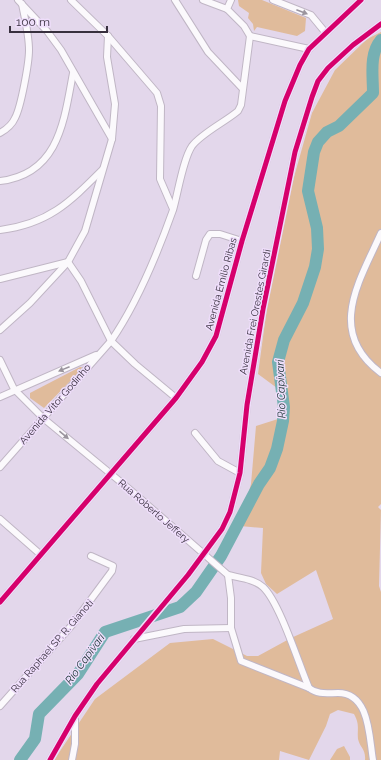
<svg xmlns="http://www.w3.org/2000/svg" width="381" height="760" font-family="Raleway,sans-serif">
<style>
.green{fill:#e0bb9b}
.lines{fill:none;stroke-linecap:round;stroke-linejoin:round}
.river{stroke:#76b0b3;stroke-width:12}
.minor-casing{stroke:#c0b6c5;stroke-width:8}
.minor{stroke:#fbf9fc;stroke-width:6}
.cycleway-casing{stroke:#efdefb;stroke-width:8}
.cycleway{stroke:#d6006c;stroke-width:5}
.oneway{fill:#9a949d}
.labels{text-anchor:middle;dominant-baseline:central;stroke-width:3;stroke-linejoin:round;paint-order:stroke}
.street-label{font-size:10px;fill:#38303e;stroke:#efdefb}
.water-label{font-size:11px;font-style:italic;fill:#193534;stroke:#efdefb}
</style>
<rect width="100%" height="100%" fill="#e3d7eb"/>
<g class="green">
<path d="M 238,0 L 262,0 L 306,18 L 305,31 L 297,36 L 257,27 L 254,31 L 253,24 L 248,18 L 249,13 L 239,6 Z"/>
<path d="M 381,32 L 381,504 L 378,507 L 381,510 L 379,586 L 381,592 L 381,760 L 365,760 C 366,749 360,748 358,739 C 357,728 360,725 354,714 L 338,710 L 330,714 L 326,726 L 309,760 L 280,751 L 279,760 L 54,760 L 95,699 L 170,643 L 213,639 L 247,656 L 258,656 L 291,638 L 333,619 L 316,570 L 277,594 L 266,584 L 261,573 L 263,528 L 240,526 L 251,484 L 256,426 L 278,419 L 280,410 L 277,388 L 258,374 L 276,241 L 312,113 L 335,70 L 367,39 Z"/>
<path d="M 80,367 L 82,367 L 81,370 L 44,408 L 30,398 L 30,393 Z"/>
<path d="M 344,746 L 350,757 L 350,760 L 330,760 L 337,749 Z"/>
</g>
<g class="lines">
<path class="river" d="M 20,760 L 35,739 L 39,714 L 78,674 L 105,632 L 180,607 L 196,592 L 221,556 L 259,484 L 270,468 L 277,449 L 283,421 L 284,407 L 278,362 L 284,340 L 303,303 L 315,267 L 318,249 L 317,228 L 308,191 L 314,152 L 318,142 L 327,132 L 339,126 L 373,93 C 373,75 369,54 381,40"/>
<g class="minor-casing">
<g id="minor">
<path d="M 18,0 L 47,31 L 61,50 L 112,139"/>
<path d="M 71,0 L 108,36 L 157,93 L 161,106 L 160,179 L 173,209"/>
<path d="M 175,0 L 208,52 L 242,88"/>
<path d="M 203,0 L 227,9"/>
<path d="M 231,0 L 227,9 L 244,26 L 250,36"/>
<path d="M 273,0 L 311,15 L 325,32"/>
<path d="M 250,36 L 309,49"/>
<path d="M 0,133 C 7,129 12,125 15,118 C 21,107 29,63 29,50 C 29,35 25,19 22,4"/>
<path d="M 0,181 C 59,174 64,121 73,73"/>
<path d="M 0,230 C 48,224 69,203 102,170"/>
<path d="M 381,233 C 359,282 326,332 381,373"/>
<path d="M 68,262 L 81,281 L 111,341 L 135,364 L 176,398"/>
<path d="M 196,276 L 206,240 L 210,234 L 220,234 L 242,241"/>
<path d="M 0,279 L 68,262"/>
<path d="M 0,330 L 30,303 L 68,262 L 85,231 L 112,139 L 115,104 L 107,57 L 108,36"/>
<path d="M 0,360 L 14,389 L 43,418 L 128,488 L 228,575 L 231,598 L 231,628 L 241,661 L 309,688"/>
<path d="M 0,397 L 96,355"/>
<path d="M 195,433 L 218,461 L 240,473"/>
<path d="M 0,467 L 111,341 C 138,302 157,255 173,210 C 178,193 183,159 192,146 C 202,133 225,122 238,111 L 241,105 L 250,36"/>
<path d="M 0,519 L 40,554"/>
<path d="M 228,575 C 240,578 254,579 263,587 C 280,603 299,665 309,688 C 318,695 327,693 338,693 C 370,693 369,737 373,760"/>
<path d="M 0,602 L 176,398 L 202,362 L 216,336 L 242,241 L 285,101 L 300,65 L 309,49 L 361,0"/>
<path d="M 134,639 L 184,629 L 231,628"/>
<path d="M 0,706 L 72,625 L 112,571 L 113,566 L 91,556"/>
<path d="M 50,760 L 75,716 L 97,684 L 188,575 L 222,529 L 230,512 L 240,473 L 247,405 L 263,309 L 295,152 L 312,97 L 318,81 L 328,68 L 353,45 L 381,24"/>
<path d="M 72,760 L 75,744 L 75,716"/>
</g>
</g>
<use href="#minor" class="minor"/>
<g class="cycleway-casing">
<g id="cycleway">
<path d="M 0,602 L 176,398 L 202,362 L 216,336 L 242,241 L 285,101 L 300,65 L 309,49 L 361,0"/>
<path d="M 50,760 L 75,716 L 97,684 L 188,575 L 222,529 L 230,512 L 240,473 L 247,405 L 263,309 L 295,152 L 312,97 L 318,81 L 328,68 L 353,45 L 381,24"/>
</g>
</g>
<use href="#cycleway" class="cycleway"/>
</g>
<defs><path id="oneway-solid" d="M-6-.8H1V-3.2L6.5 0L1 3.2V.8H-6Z"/></defs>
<g class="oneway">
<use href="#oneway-solid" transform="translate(302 12) rotate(21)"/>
<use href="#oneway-solid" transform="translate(64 369) rotate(158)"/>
<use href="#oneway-solid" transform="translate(64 435) rotate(40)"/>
</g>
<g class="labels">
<g class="street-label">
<text transform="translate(221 284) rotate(-75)">Avenida Emílio Ribas</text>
<text transform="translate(255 312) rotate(-79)">Avenida Frei Orestes Girardi</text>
<text transform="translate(55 404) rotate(-49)">Avenida Vitor Godinho</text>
<text transform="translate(154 511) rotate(41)">Rua Roberto Jeffery</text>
<text transform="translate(52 646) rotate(-49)">Rua Raphael SP. R. Gianoti</text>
</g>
<g class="water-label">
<text transform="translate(281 389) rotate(-92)">Rio Capivari</text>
<text transform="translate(85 659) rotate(-54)">Rio Capivari</text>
</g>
</g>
<path d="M10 26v6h97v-6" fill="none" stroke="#38303e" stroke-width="2"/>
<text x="16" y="26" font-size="12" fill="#38303e" stroke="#efdefb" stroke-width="3" paint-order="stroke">100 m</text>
</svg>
